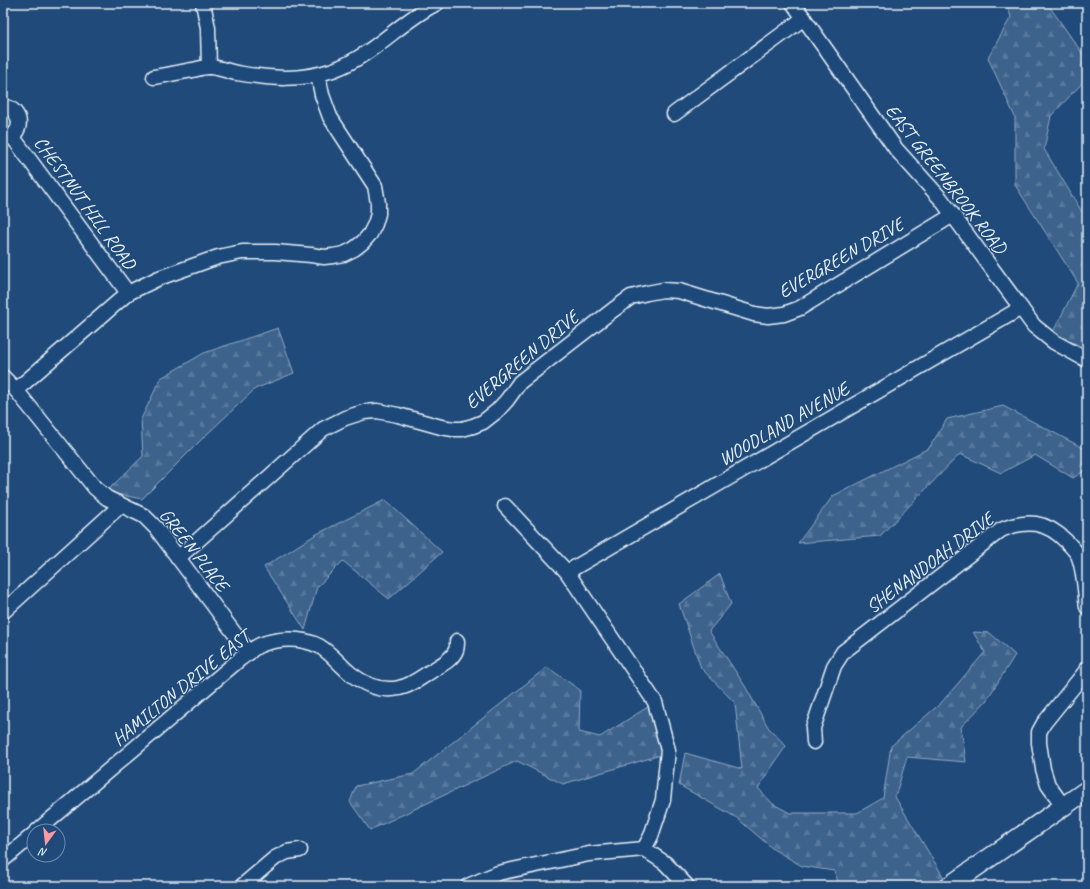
<svg xmlns="http://www.w3.org/2000/svg" width="1090" height="889" font-family="Caveat,sans-serif">
<style>
.forest{fill:url(#forest-firs);stroke:#92aac2}
.lines{fill:none;stroke-linecap:round;stroke-linejoin:round}
.minor-casing{stroke:#e8f1f8;stroke-width:17}
.major-casing{stroke:#e8f1f8;stroke-width:21}
.minor{stroke:#1f4a7a;stroke-width:14}
.major{stroke:#1f4a7a;stroke-width:18}
.labels{text-anchor:middle;dominant-baseline:central;stroke-width:3;stroke-linejoin:round;paint-order:stroke}
.street-label{font-size:19px;fill:#e8f1f8;stroke:#1f4a7a}
</style>
<defs>
<pattern id="forest-firs" width="22" height="20" patternUnits="userSpaceOnUse"><rect width="22" height="20" fill="#3c628c"/><path d="M5 1l3.5 6h-7zM16 11l3.5 6h-7z" fill="#58799d"/></pattern>
</defs>
<rect width="100%" height="100%" fill="#1f4a7a"/>
<filter id="ink" filterUnits="userSpaceOnUse"><feTurbulence type="fractalNoise" baseFrequency=".025" numOctaves="2"/><feDisplacementMap in="SourceGraphic" scale="8" xChannelSelector="R" yChannelSelector="G"/><feConvolveMatrix kernelMatrix="1 2 1 2 8 2 1 2 1" color-interpolation-filters="sRGB"/></filter>
<g filter="url(#ink)">
<g class="forest">
<path d="M 1006,3 L 1047,3 L 1087,60 L 1087,78 L 1051,116 L 1044,149 L 1087,220 L 1087,350 L 1053,332 L 1078,283 L 1015,185 L 1015,117 L 988,58 L 1011,17 Z"/>
<path d="M 278,328 L 294,373 L 255,389 L 204,437 L 142,499 L 106,492 L 143,456 L 141,419 L 161,378 L 204,353 Z"/>
<path d="M 1003,406 L 1087,450 L 1087,469 L 1073,478 L 1035,455 L 1001,473 L 960,454 L 880,536 L 798,543 L 833,496 L 929,448 L 947,419 Z"/>
<path d="M 385,500 L 442,552 L 389,599 L 343,561 L 317,587 L 305,630 L 264,567 L 315,535 Z"/>
<path d="M 720,574 L 731,604 L 709,631 L 745,686 L 768,727 L 786,746 L 758,788 L 773,804 L 790,813 L 857,813 L 883,798 L 891,746 L 941,703 L 985,652 L 973,632 L 990,633 L 1015,655 L 986,701 L 961,727 L 966,762 L 907,757 L 895,797 L 946,881 L 939,886 L 840,886 L 834,871 L 802,866 L 773,849 L 737,818 L 679,785 L 685,753 L 742,769 L 735,703 L 701,668 L 679,604 Z"/>
<path d="M 547,667 L 580,690 L 579,732 L 600,737 L 651,705 L 664,754 L 563,784 L 517,761 L 370,830 L 350,802 L 356,786 L 413,774 Z"/>
</g>
<g class="lines">
<g class="minor-casing">
<g id="minor">
<path d="M 203,3 L 208,28 L 209,67"/>
<path d="M 793,3 L 896,149 L 941,199 L 1034,326 L 1054,342 L 1087,360"/>
<path d="M 154,77 C 167,75 180,72 193,70 C 198,69 203,67 208,67 C 216,66 229,72 237,73 C 271,79 301,81 333,70 C 373,56 400,21 437,3"/>
<path d="M 3,106 C 24,110 24,136 4,138"/>
<path d="M 674,114 L 804,18"/>
<path d="M 12,136 L 128,293"/>
<path d="M 3,377 L 16,390 L 95,488 L 107,498 L 144,516 L 156,528 L 249,653"/>
<path d="M 16,390 L 128,293 L 159,278 L 218,257 L 242,252 L 275,252 L 311,255 L 324,257 L 333,256 L 344,254 L 354,249 L 363,242 L 370,234 L 375,224 L 378,214 L 378,203 L 375,186 L 330,117 L 322,95 L 318,75"/>
<path d="M 505,506 L 567,572 L 655,702 L 668,750 L 663,800 L 651,836 L 644,849"/>
<path d="M 178,558 L 323,429 L 345,418 L 364,412 L 377,411 L 398,415 L 441,427 L 453,429 L 462,429 L 473,426 L 483,422 L 497,411 L 507,400 L 520,382 L 613,310 L 631,297 L 647,293 L 663,290 L 679,291 L 754,314 L 768,316 L 784,314 L 800,308 L 953,215"/>
<path d="M 567,572 L 1021,308"/>
<path d="M 3,612 L 121,505"/>
<path d="M 814,742 L 813,728 L 834,666 L 843,652 L 1001,530 C 1027,519 1046,521 1066,541 C 1070,545 1075,550 1078,555 C 1084,568 1085,592 1087,607"/>
<path d="M 1064,807 L 1048,785 L 1043,769 L 1039,743 L 1039,732 L 1044,723 L 1086,671 L 1087,668"/>
<path d="M 37,831 L 240,659 C 246,655 253,648 260,645 C 278,638 301,637 319,646 C 331,653 340,665 351,674 C 365,685 381,692 399,688 C 411,686 423,676 433,670 C 441,665 452,660 456,650 C 457,648 457,644 457,641"/>
<path d="M 644,849 L 665,863 L 687,886"/>
<path d="M 3,860 L 34,834"/>
<path d="M 242,886 L 275,858 L 287,852 L 300,850"/>
<path d="M 468,886 L 498,873 L 589,854 L 644,849"/>
</g>
</g>
<g class="major-casing">
<path id="major" d="M 949,886 L 1087,790"/>
</g>
<use href="#minor" class="minor"/>
<use href="#major" class="major"/>
</g>
</g>
<g class="labels">
<g class="street-label">
<text transform="translate(946 179) rotate(52)">EAST GREENBROOK ROAD</text>
<text transform="translate(85 203) rotate(54)">CHESTNUT HILL ROAD</text>
<text transform="translate(841 258) rotate(-30)">EVERGREEN DRIVE</text>
<text transform="translate(522 360) rotate(-40)">EVERGREEN DRIVE</text>
<text transform="translate(784 424) rotate(-30)">WOODLAND AVENUE</text>
<text transform="translate(194 550) rotate(52)">GREEN PLACE</text>
<text transform="translate(930 563) rotate(-37)">SHENANDOAH DRIVE</text>
<text transform="translate(181 688) rotate(-39)">HAMILTON DRIVE EAST</text>
</g>
</g>
<rect width="1090" height="889" fill="none" stroke="#1f4a7a" stroke-width="16"/>
<rect x="8" y="8" width="1074" height="873" fill="none" stroke="#e8f1f8" stroke-width="1.5" filter="url(#ink)"/>
<g transform="translate(46 843) rotate(195)"><circle r="19" fill="#1f4a7a" stroke="#6f8dac"/>
<path d="M0-3L7 15L0 10L-7 15Z" fill="#ff9aa2"/>
<text y="-6" font-size="11" font-weight="bold" text-anchor="middle" fill="#e8f1f8">N</text>
</g>
</svg>
